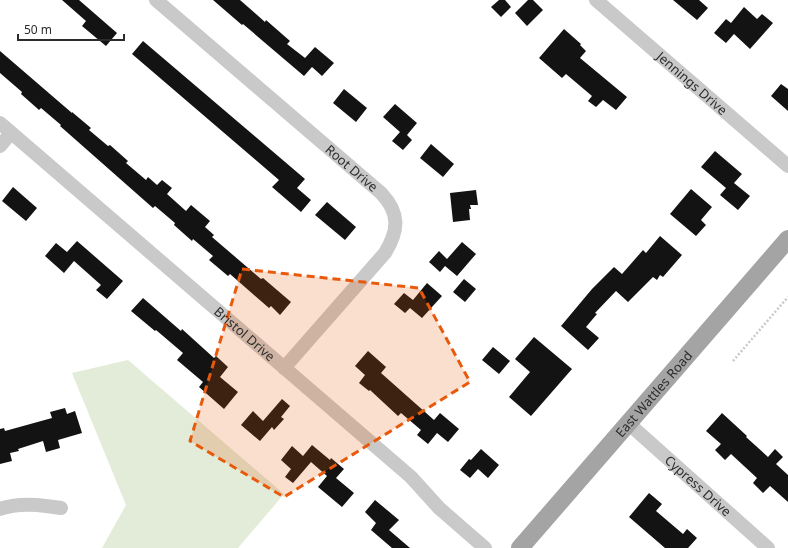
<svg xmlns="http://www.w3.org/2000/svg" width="788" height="548" font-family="'Noto Sans',sans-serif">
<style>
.green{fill:#e2ecd8}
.building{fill:#131313}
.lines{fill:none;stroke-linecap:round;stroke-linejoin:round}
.path{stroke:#c9c9c9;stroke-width:2.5;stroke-dasharray:2 2;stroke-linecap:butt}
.minor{stroke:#c9c9c9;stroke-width:14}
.major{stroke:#a4a4a4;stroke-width:18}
.marked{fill:#e8590c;fill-opacity:0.2;stroke:#e8590c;stroke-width:3;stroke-dasharray:8 5;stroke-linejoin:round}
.labels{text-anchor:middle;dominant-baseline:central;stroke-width:4;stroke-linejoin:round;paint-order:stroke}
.street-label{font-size:13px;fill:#2c2c2c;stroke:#fff}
</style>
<rect width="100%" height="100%" fill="#fff"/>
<path class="green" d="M 128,360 L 284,494 L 238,548 L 102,548 L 126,505 L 72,373 Z"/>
<g class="building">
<path d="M 62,0 L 79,0 L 117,33 L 106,46 L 82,26 L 86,21 Z"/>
<path d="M 213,0 L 240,0 L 265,22 L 266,20 L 290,41 L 287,44 L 305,58 L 315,47 L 334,63 L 322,76 L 312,67 L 304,76 L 243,24 L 242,25 Z"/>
<path d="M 499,0 L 505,0 L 511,7 L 501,17 L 491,7 Z"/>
<path d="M 528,0 L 533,0 L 543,10 L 527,26 L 515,13 Z"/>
<path d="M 673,0 L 699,0 L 708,8 L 697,20 Z"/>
<path d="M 744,7 L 757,19 L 762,14 L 773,23 L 750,49 L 734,34 L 726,43 L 714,33 L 726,19 L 731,23 Z"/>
<path d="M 564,29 L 581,44 L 580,45 L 586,51 L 580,58 L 627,97 L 616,110 L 603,100 L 596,107 L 588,101 L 592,96 L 566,74 L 562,78 L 539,58 Z"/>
<path d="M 143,41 L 305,179 L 297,188 L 311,200 L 301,212 L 272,187 L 279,180 L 132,54 Z"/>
<path d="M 0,51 L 72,113 L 72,112 L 91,128 L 89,130 L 108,146 L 110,145 L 128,161 L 126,163 L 146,180 L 148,177 L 157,185 L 162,180 L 172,188 L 167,194 L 186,211 L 191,205 L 210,221 L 205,227 L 214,235 L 212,237 L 261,279 L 263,278 L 291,302 L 280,315 L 271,306 L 269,308 L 230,274 L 228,276 L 209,260 L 213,256 L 193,239 L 192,241 L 174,225 L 175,223 L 155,206 L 153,208 L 60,126 L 61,125 L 41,108 L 39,110 L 21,94 L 22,92 L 0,73 Z"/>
<path d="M 781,84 L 788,89 L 788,111 L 771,96 Z"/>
<path d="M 344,89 L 367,108 L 356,122 L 333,103 Z"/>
<path d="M 395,104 L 417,123 L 407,135 L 412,140 L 403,150 L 392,141 L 400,132 L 383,117 Z"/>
<path d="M 431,144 L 454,164 L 443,177 L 420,158 Z"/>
<path d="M 715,151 L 742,174 L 734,183 L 750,196 L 738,210 L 720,195 L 726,188 L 701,167 Z"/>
<path d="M 13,187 L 37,208 L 26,221 L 2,201 Z"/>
<path d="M 691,189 L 712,207 L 701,220 L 706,225 L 696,236 L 670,214 Z"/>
<path d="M 476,190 L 478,205 L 470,205 L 471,209 L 469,209 L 470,220 L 453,222 L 450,193 Z"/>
<path d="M 327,202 L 356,227 L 345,240 L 315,215 Z"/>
<path d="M 660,236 L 682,255 L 663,277 L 660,275 L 657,280 L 653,277 L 628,302 L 616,291 L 595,313 L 597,314 L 586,327 L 599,338 L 588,350 L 561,326 L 592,289 L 614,267 L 622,274 L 643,250 L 646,253 Z"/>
<path d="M 77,241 L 123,281 L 107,299 L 96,290 L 101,285 L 74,261 L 64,273 L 45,256 L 56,243 L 67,252 Z"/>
<path d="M 462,242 L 476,254 L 457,276 L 445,266 L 440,272 L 429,262 L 439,251 L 447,259 Z"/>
<path d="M 464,279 L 476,289 L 465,302 L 453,292 Z"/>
<path d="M 427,283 L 442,296 L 422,318 L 410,308 L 405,313 L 394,304 L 404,293 L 413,300 Z"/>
<path d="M 143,298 L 181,331 L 182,329 L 214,358 L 216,356 L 228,367 L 220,377 L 238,392 L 224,409 L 199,387 L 203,382 L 177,360 L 183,353 L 156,330 L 155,331 L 131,311 Z"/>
<path d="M 534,337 L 572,369 L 531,416 L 509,397 L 530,372 L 515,359 Z"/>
<path d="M 493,347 L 510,361 L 499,374 L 482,360 Z"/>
<path d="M 368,351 L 386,367 L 381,373 L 434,420 L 440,413 L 459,429 L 448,442 L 437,433 L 428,444 L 417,435 L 421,430 L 401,413 L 398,416 L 370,390 L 369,391 L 359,383 L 365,375 L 355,366 Z"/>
<path d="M 282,399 L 290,406 L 281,417 L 284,419 L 274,430 L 272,427 L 260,441 L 241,425 L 253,411 L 263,421 Z"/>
<path d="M 65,408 L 67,414 L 75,411 L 82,433 L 58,440 L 60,448 L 46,452 L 43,441 L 18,449 L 19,451 L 10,453 L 12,461 L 0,464 L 0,429 L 4,428 L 5,431 L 52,418 L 50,412 Z"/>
<path d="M 722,413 L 747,436 L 746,437 L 768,457 L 775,449 L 783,457 L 776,464 L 788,475 L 788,502 L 770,486 L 763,493 L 753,483 L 757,478 L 731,454 L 725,460 L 715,450 L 721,444 L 706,431 Z"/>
<path d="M 312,445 L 330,460 L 331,458 L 344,469 L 336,478 L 354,493 L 342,507 L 318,487 L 327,476 L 311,462 L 293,483 L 285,477 L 291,469 L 281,460 L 292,446 L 303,456 Z"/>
<path d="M 481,449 L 499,465 L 488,478 L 478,469 L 470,478 L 460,470 L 469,459 L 471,460 Z"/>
<path d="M 649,493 L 662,504 L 656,511 L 683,534 L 687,529 L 697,538 L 688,548 L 665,548 L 629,517 Z"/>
<path d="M 375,500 L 399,520 L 389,530 L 410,548 L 392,548 L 371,530 L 376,523 L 365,512 Z"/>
</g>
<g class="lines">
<path class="path" d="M 733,361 L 788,297"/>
<g class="minor">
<path id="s1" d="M 156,0 L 381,193 C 400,213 399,230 385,253 L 284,368"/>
<path id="s2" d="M 596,0 L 788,166"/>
<path id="s3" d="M 0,123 L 411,477 L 439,508 L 485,548"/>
<path d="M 0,146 L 11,133"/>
<path id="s4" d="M 628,423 L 768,548"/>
<path d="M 0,509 C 19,502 42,505 61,508"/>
</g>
<path class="major" id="s5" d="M 520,548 L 788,239"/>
</g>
<path class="marked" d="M 242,269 L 419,288 L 470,382 L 284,497 L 190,441 Z"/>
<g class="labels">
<g class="street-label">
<text stroke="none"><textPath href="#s2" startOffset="127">Jennings Drive</textPath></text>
<text stroke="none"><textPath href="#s1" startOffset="258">Root Drive</textPath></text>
<text stroke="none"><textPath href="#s3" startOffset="323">Bristol Drive</textPath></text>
<text stroke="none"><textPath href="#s5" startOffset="204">East Wattles Road</textPath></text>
<text stroke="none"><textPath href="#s4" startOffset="94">Cypress Drive</textPath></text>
</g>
</g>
<path d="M18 34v6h106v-6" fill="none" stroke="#2c2c2c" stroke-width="2"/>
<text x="24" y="34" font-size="12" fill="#2c2c2c" stroke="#ffffff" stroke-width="3" paint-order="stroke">50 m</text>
</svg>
